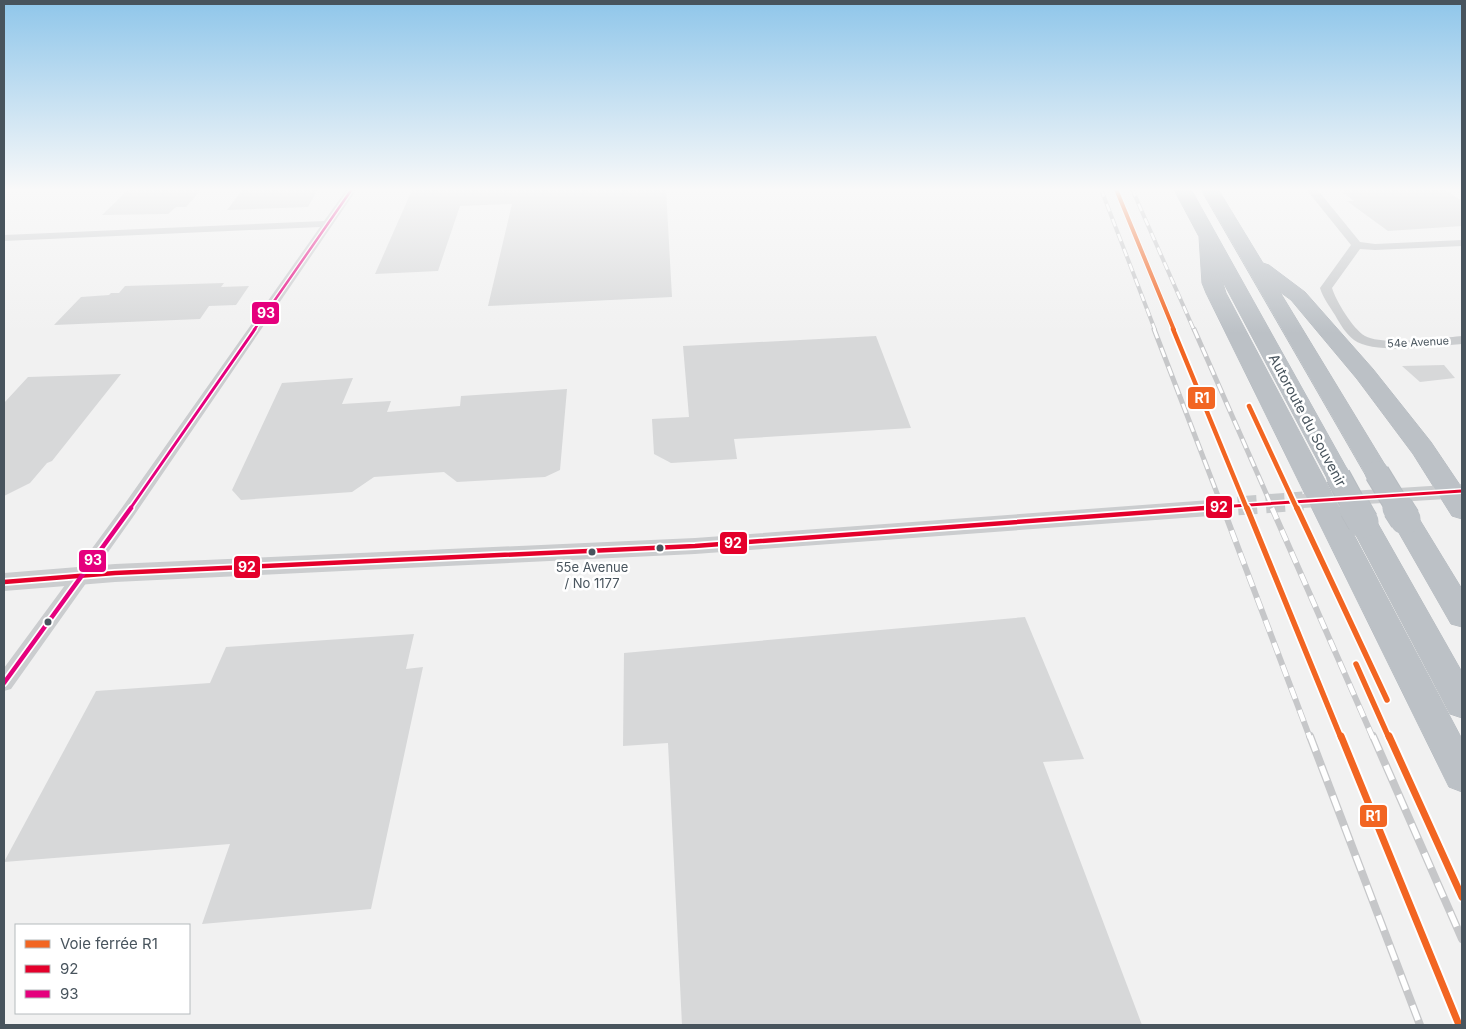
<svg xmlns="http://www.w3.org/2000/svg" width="1466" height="1029" font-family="Inter,sans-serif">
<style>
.building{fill:#d7d8d9}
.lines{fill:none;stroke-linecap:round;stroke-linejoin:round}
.tertiary-tunnel-far1{stroke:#c7cacc;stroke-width:19;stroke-dasharray:19 9;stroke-linecap:butt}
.tertiary-tunnel{stroke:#c7cacc;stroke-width:24;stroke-dasharray:24 12;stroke-linecap:butt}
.motorway-casing{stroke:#b6bbc0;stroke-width:1}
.minor{fill:#cbcdcf;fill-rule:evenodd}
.tertiary{fill:#cbcdcf;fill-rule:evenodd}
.motorway{fill:#bcc1c6;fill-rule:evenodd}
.rail-far3-casing{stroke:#c6c7c9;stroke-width:4}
.rail-far2-casing{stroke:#c6c7c9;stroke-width:5}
.rail-far1-casing{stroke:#c6c7c9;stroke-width:6}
.rail-casing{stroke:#c6c7c9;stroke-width:8}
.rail-far3{stroke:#fff;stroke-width:2.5;stroke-dasharray:8;stroke-linecap:butt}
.rail-far2{stroke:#fff;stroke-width:3;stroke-dasharray:10;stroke-linecap:butt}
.rail-far1{stroke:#fff;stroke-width:4.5;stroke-dasharray:12;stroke-linecap:butt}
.rail{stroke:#fff;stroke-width:5.5;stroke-dasharray:16;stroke-linecap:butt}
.motorway-bridge-far1-casing{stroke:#b6bbc0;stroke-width:26;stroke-linecap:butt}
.motorway-bridge-casing{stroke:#b6bbc0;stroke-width:32;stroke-linecap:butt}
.motorway-bridge-far1{stroke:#bcc1c6;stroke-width:24}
.motorway-bridge{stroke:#bcc1c6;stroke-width:31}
.bus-1-far1-casing{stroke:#fff;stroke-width:6}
.bus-1-casing{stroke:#fff;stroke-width:8}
.bus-2-far2-casing{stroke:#fff;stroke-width:5}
.bus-2-far1-casing{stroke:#fff;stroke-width:6}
.bus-2-casing{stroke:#fff;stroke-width:8}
.bus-1-far1{stroke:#e4002b;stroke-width:3}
.bus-1{stroke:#e4002b;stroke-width:4.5}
.bus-2-far2{stroke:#e5007d;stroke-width:2.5}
.bus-2-far1{stroke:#e5007d;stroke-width:3}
.bus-2{stroke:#e5007d;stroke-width:4.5}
.rail-1-far3-casing{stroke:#fff;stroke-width:6}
.rail-1-far2-casing{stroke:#fff;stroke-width:8}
.rail-1-far1-casing{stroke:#fff;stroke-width:9}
.rail-1-casing{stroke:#fff;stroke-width:11}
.rail-1-far3{stroke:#f26522;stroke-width:4}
.rail-1-far2{stroke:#f26522;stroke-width:4.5}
.rail-1-far1{stroke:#f26522;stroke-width:5.5}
.rail-1{stroke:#f26522;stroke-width:7}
.bus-dot{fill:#48545d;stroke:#fff;stroke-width:2}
.labels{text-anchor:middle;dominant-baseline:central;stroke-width:5;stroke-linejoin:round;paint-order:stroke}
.far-street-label{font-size:11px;fill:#48545d;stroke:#fff}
.bus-label{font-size:13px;fill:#48545d;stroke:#fff}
.street-label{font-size:14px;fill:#48545d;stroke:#fff}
.line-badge{stroke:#fff;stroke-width:2}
.badge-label{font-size:14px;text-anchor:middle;font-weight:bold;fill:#fff}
</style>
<rect width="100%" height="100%" fill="#f1f1f1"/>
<g class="building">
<path d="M 129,189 L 202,189 L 186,207 L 176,207 L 168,214 L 102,215 Z"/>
<path d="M 243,189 L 318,189 L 308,207 L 227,210 Z"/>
<path d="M 434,189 L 666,189 L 672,297 L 488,306 L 512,204 L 460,206 L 438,271 L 375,274 L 412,190 Z"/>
<path d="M 1338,189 L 1444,189 L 1462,201 L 1462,226 L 1388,231 L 1347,201 L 1354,201 Z"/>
<path d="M 224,283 L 221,287 L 249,286 L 236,305 L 209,306 L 200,319 L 54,325 L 81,297 L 109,295 L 111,293 L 119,293 L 125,286 Z"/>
<path d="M 876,336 L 911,428 L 734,439 L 737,459 L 671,463 L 654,454 L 652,419 L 689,417 L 683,346 Z"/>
<path d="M 1444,365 L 1455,378 L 1420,382 L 1402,366 Z"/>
<path d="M 121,374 L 52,461 L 47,463 L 30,483 L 4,496 L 4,403 L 28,377 Z"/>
<path d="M 353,378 L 342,404 L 391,401 L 387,412 L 460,406 L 461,396 L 567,389 L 560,470 L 545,477 L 457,482 L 444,472 L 374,477 L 352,492 L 241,500 L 232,490 L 282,383 Z"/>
<path d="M 1025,617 L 1084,759 L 1043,762 L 1142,1025 L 682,1025 L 668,743 L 623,746 L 624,653 Z"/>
<path d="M 414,634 L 406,669 L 423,667 L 371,909 L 202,924 L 230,844 L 4,862 L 96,691 L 210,683 L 226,647 Z"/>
</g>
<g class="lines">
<path class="tertiary-tunnel-far1" d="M 1210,508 L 1303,501"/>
<path class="tertiary-tunnel" d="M 1210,508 L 1213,508"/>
<g class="motorway-casing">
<g id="motorway">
<path d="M 1174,189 L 1191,189 L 1351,476 L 1347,482 L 1338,485 L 1329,482 L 1222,280 L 1226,293 L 1462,739 L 1462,792 L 1449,787 L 1206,293 L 1202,283 L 1199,237 Z"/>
<path d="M 1201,189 L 1218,189 L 1263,263 L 1269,265 L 1305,292 L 1373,369 L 1431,442 L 1462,488 L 1462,519 L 1452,516 L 1413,454 L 1357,379 L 1291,300 L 1280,292 L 1390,473 L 1386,479 L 1377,482 L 1368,479 Z"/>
<path d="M 1405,509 L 1415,512 L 1462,589 L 1462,627 L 1451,624 L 1391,519 L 1395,512 Z"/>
<path d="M 1363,512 L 1373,515 L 1462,672 L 1462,718 L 1450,714 L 1349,522 L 1353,515 Z"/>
</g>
</g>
<g class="minor">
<path d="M 347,189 L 357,189 L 133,517 L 11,689 L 4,691 L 4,668 L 121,509 L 320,227 L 4,241 L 4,235 L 324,221 Z"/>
<path d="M 1306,189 L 1317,189 L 1360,242 L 1375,244 L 1462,240 L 1462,246 L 1375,250 L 1360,249 L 1332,288 C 1336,301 1353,329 1365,336 C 1383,346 1440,338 1462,336 L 1462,344 C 1437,346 1374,355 1354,340 C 1346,334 1340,324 1335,315 C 1330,307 1323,298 1320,288 L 1351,245 Z"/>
</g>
<g class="tertiary">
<path d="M 1462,484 L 1462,498 L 1303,508 L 1296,506 L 1293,501 L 1296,496 L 1303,494 Z"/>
<path d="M 1210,500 L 1217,503 L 1221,508 L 1217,513 L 1210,516 L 695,554 L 115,582 L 4,591 L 4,573 L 115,564 L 695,538 Z"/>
</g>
<use href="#motorway" class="motorway"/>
<g class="rail-far3-casing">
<g id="rail-far3">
<path d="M 1101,189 L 1155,330"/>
<path d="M 1132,189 L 1194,330"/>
</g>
</g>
<g class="rail-far2-casing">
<g id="rail-far2">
<path d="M 1154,329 L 1223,509"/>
<path d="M 1194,329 L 1273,509"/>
</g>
</g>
<g class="rail-far1-casing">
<g id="rail-far1">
<path d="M 1223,508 L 1310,738"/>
<path d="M 1272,508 L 1373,738"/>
</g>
</g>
<g class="rail-casing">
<g id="rail">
<path d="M 1310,736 L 1420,1025"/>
<path d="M 1373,736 L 1462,939"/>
</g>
</g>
<use href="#rail-far3" class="rail-far3"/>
<use href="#rail-far2" class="rail-far2"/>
<use href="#rail-far1" class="rail-far1"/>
<use href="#rail" class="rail"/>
<g class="motorway-bridge-far1-casing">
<g id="motorway-bridge-far1">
<path d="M 1377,473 L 1399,509"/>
<path d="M 1338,476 L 1356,509"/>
</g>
</g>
<g class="motorway-bridge-casing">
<g id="motorway-bridge">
<path d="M 1355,508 L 1363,522"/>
<path d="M 1398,508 L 1405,519"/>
</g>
</g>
<use href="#motorway-bridge-far1" class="motorway-bridge-far1"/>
<use href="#motorway-bridge" class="motorway-bridge"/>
<g class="bus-1-far1-casing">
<path id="bus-1-far1" d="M 1188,509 L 1462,491"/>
</g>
<g class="bus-1-casing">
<path id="bus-1" d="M 4,582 L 115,573 L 695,546 L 1205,508"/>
</g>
<g class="bus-2-far2-casing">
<path id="bus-2-far2" d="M 254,330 L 352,189"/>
</g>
<g class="bus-2-far1-casing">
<path id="bus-2-far1" d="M 130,509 L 255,329"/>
</g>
<g class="bus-2-casing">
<path id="bus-2" d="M 4,683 L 131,508"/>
</g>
<use href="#bus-1-far1" class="bus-1-far1"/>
<use href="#bus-1" class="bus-1"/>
<use href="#bus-2-far2" class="bus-2-far2"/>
<use href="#bus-2-far1" class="bus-2-far1"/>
<use href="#bus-2" class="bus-2"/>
<g class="rail-1-far3-casing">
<path id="rail-1-far3" d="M 1116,189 L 1174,330"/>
</g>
<g class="rail-1-far2-casing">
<g id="rail-1-far2">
<path d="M 1173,329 L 1247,509"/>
<path d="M 1249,406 L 1297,509"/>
</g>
</g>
<g class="rail-1-far1-casing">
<g id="rail-1-far1">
<path d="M 1247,508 L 1341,738"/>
<path d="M 1297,508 L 1387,700"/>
<path d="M 1356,664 L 1389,738"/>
</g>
</g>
<g class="rail-1-casing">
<g id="rail-1">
<path d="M 1341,736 L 1459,1025"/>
<path d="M 1389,736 L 1462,897"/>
</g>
</g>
<use href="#rail-1-far3" class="rail-1-far3"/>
<use href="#rail-1-far2" class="rail-1-far2"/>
<use href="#rail-1-far1" class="rail-1-far1"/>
<use href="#rail-1" class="rail-1"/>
</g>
<linearGradient id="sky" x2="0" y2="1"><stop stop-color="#8fc6ea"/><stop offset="0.57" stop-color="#f9f9f9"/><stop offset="1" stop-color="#f9f9f9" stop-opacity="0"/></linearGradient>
<rect width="1466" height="333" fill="url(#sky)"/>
<g class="bus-dot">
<circle cx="660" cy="548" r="4.5"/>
<circle cx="592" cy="552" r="4.5"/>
<circle cx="48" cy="622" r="4.5"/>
</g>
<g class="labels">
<g class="far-street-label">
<text transform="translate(1418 342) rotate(-3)">54e Avenue</text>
</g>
<g class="bus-label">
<text x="592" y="567">55e Avenue<tspan x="592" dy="16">/ No 1177</tspan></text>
</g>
<g class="street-label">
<text transform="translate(1308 420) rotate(62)">Autoroute du Souvenir</text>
</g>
</g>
<g class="line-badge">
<rect x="251" y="301" width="29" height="24" rx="5" fill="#e5007d"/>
<rect x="1187" y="386" width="29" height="24" rx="5" fill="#f26522"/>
<rect x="1205" y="495" width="28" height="24" rx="5" fill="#e4002b"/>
<rect x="719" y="531" width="29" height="24" rx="5" fill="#e4002b"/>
<rect x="78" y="549" width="29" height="24" rx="5" fill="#e5007d"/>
<rect x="233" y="555" width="28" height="24" rx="5" fill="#e4002b"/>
<rect x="1359" y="804" width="29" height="24" rx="5" fill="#f26522"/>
</g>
<g class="badge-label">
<text x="266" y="318">93</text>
<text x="1202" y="403">R1</text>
<text x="1219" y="512">92</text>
<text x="733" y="548">92</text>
<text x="93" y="565">93</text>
<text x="247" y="572">92</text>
<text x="1373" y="821">R1</text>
</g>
<rect width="1466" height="1029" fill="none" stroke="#48545d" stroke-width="10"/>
<rect x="15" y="924" width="175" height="90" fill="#ffffff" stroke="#b6bbbe"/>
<rect x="25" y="940" width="25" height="8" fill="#f26522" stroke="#b6bbbe"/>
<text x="60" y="949" font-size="15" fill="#48545d">Voie ferrée R1</text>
<rect x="25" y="965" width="25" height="8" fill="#e4002b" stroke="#b6bbbe"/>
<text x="60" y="974" font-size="15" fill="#48545d">92</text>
<rect x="25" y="990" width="25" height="8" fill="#e5007d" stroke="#b6bbbe"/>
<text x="60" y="999" font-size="15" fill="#48545d">93</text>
</svg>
